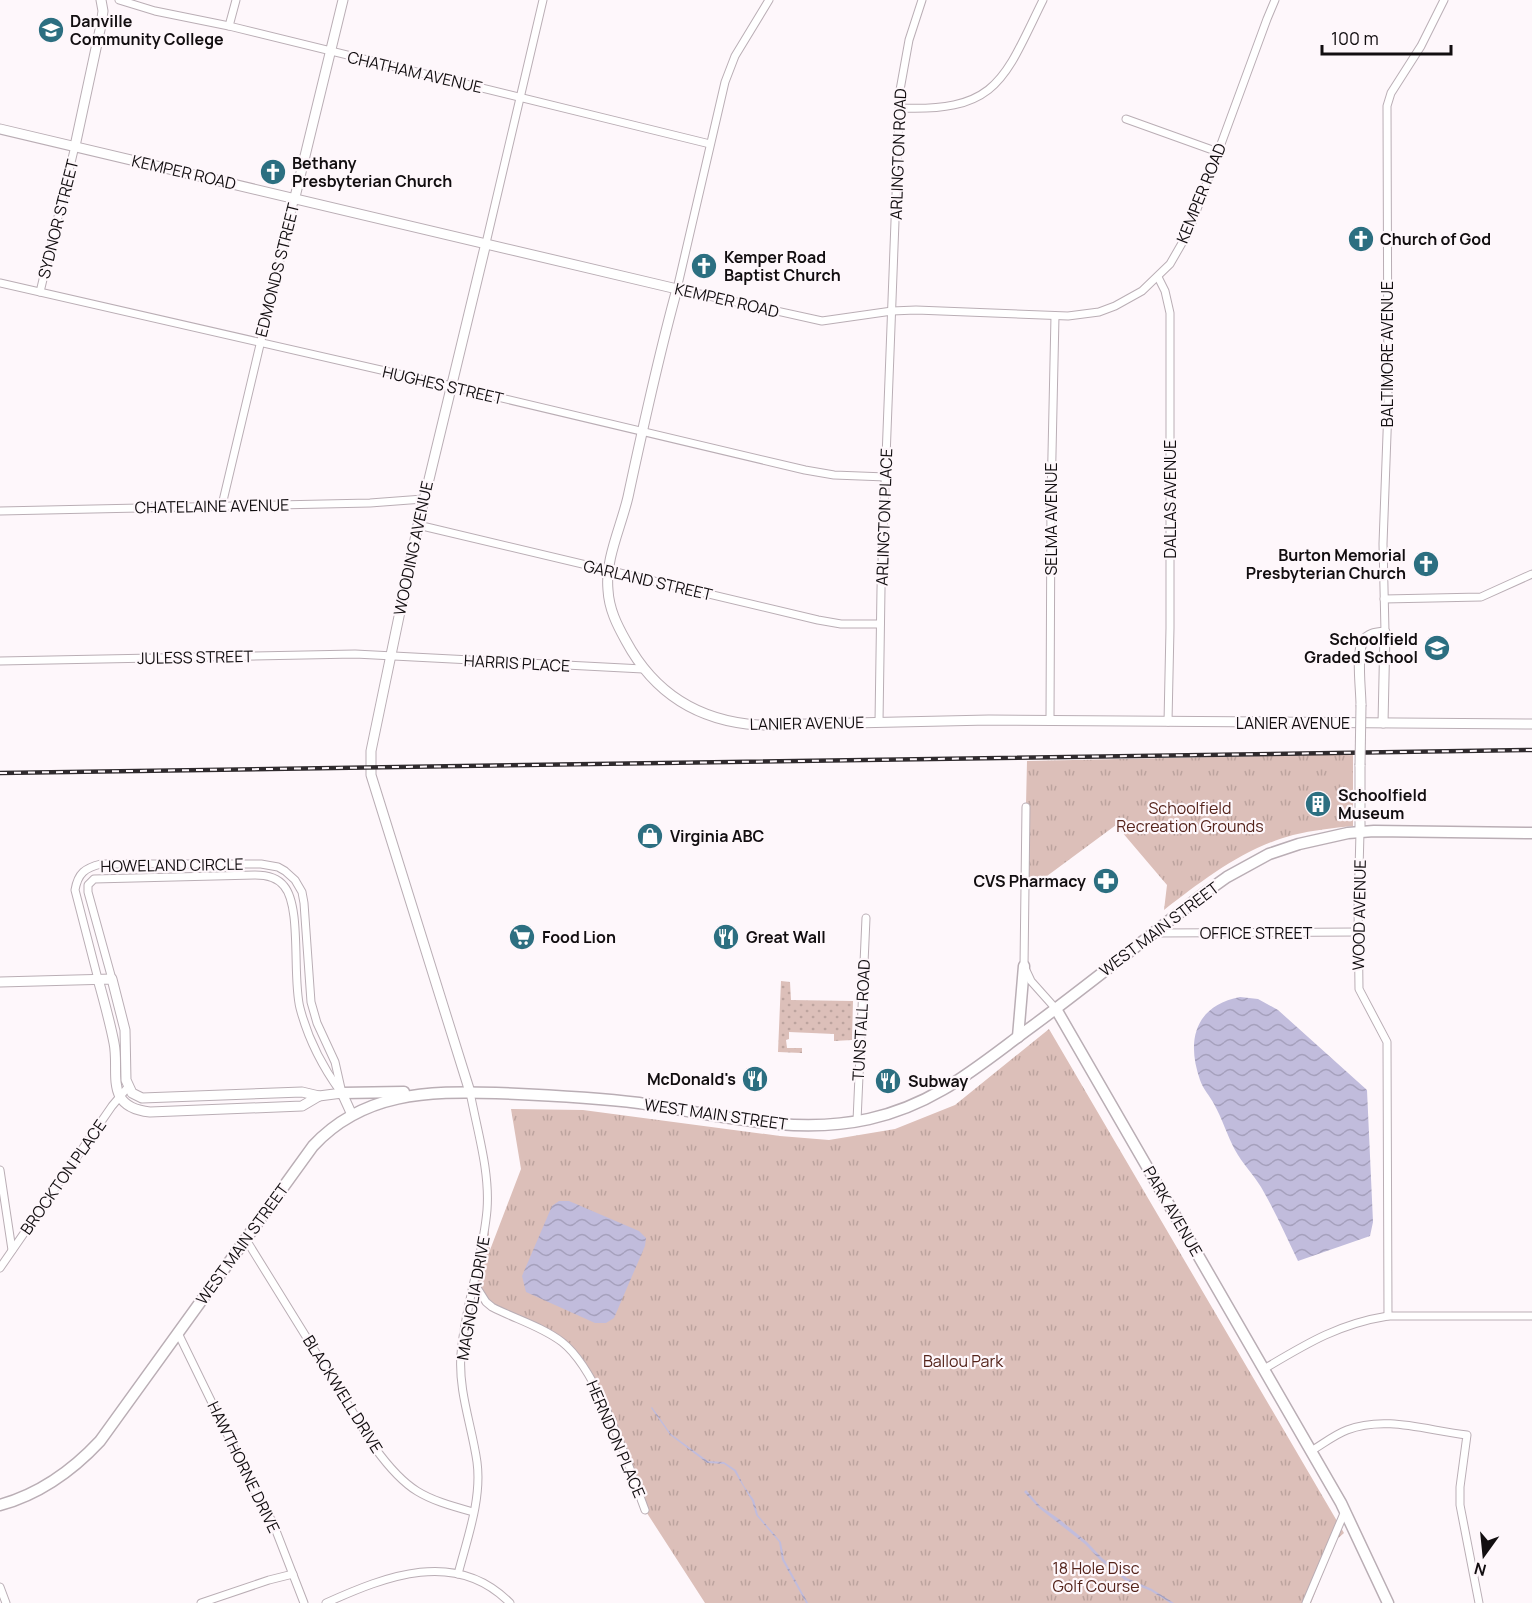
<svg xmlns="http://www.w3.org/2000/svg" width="1532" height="1603" font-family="Manrope,sans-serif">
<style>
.grass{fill:url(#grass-dots)}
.park{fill:url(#park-tufts)}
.water{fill:url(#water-waves)}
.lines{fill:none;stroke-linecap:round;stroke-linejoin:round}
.minor-casing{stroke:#baaeb5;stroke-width:9}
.tertiary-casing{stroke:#baaeb5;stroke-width:11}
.secondary-casing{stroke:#baaeb5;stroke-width:13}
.minor{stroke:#fff;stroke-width:7}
.tertiary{stroke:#fff;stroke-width:9}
.secondary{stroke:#fff;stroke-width:10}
.rail-casing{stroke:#2f2a2d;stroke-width:4.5}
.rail{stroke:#fef7fb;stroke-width:2;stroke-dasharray:7;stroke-linecap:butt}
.tertiary-bridge-casing{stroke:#baaeb5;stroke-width:11;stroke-linecap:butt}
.tertiary-bridge{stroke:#fff;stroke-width:9}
.labels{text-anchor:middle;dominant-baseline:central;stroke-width:4.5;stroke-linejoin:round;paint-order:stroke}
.poi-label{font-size:16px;font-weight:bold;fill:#120e10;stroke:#fef7fb;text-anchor:start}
.street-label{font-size:16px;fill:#120e10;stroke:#fef7fb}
.park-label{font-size:16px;fill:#54231a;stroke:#fef7fb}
</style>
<defs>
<pattern id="grass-dots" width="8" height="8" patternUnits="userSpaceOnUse" patternTransform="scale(1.5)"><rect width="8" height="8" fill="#dcbfb9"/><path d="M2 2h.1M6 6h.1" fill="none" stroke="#bca39e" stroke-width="1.8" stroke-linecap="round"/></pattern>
<pattern id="park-tufts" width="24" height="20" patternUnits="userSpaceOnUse" patternTransform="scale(1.5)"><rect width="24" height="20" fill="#dcbfb9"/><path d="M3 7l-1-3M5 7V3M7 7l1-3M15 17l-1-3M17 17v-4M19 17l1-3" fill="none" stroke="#bca39e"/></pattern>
<pattern id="water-waves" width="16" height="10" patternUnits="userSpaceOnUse" patternTransform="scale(1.5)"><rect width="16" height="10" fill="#c1bcdc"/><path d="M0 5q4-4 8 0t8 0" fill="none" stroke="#a5a0bc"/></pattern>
</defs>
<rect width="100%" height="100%" fill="#fef7fb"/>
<path class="grass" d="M 781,981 L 790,982 L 791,1000 L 853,1001 L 852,1040 L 834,1041 L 834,1034 L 789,1032 L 789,1039 L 786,1040 L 787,1048 L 802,1048 L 802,1053 L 778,1052 Z"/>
<g class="park">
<path d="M 1353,754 L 1353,826 C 1333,828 1313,830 1293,835 C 1244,848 1203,880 1164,910 L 1167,885 L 1116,825 L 1024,893 L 1027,761 Z"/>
<path d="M 1049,1029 L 1344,1533 L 1336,1540 L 1311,1603 L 705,1603 L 645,1510 L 610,1418 L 585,1369 L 561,1342 L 486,1302 L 474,1283 L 483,1241 L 485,1173 L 490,1250 L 521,1169 L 511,1109 L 583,1110 L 780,1136 L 829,1140 L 895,1129 L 955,1105 Z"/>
</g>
<g class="water">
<path d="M 1240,997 L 1258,999 L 1278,1010 L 1367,1090 L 1373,1222 L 1370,1236 L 1298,1261 C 1286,1236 1275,1211 1261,1187 C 1253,1174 1242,1163 1235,1150 C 1227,1135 1222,1118 1214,1104 C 1210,1096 1203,1089 1200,1080 C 1186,1040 1195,1006 1240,997 Z"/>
<path d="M 559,1201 L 569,1201 L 639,1231 L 646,1238 L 645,1246 L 614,1318 L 606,1323 L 595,1323 L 526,1292 L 522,1276 L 552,1206 Z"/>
<path d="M 652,1407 L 671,1434 L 708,1461 L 724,1462 L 736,1470 L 744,1486 L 754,1500 L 758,1515 L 781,1542 L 784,1559 L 808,1603 L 806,1603 L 782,1560 L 779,1542 L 756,1515 L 752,1501 L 734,1471 L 724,1464 L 707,1463 L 670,1435 L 651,1408 Z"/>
<path d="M 1026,1490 L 1040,1506 L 1059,1519 L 1087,1542 L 1102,1558 L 1127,1578 L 1152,1589 L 1174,1603 L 1170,1603 L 1151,1591 L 1126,1581 L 1100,1560 L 1085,1544 L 1039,1508 L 1024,1492 Z"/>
</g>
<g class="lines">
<g class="minor-casing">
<g id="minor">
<path d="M 119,0 L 155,11 L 229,26 L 710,144"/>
<path d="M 769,0 L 735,56 L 725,82 L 677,289 L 822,321 L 892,311 L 916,310 L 1068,316 L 1099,312 L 1115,306 L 1142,291 L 1170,264 L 1189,231 L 1267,19 L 1275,0"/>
<path d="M 229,26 L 236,0"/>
<path d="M 900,108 C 998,112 1004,79 1043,0"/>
<path d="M 1126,119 L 1218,152"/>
<path d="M 486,243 L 543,0"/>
<path d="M 1158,277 L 1165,291 L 1170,313 L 1170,628 L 1168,722"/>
<path d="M 0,283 L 451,386 L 805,470 L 834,475 L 886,477"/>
<path d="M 40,292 L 75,146"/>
<path d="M 222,505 L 295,197"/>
<path d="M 0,511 L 370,503 L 423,499"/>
<path d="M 418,525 L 818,620 L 841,624 L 880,624"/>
<path d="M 1384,599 L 1481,597 L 1532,574"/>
<path d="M 1385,632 L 1383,544 L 1388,407 L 1387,106 L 1391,93 L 1421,46 L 1444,0"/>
<path d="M 0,661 L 355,654 L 643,669"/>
<path d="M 1050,721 L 1051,499 L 1055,316"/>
<path d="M 879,722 L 881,589 L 900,90 L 909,40 L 922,0"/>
<path d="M 1026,807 L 1024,966 L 1031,981 L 1056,1009"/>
<path d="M 1360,832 L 1358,909 L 1359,989 L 1387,1042 L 1388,1316"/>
<path d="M 1153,933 L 1358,932"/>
<path d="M 98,979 L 75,890 C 78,873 85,868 101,864 L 261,864 L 278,867 L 285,871 L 295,880 L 302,892 L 304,903 L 311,1002 L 317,1023 L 335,1062 L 342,1093"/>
<path d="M 112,979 L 88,892 L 88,885 L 94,879 L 255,875 C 265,875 277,877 284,886 C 302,907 292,978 300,1008 C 308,1039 322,1066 340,1091"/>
<path d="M 857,1121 L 866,918"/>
<path d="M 0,1170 L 12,1250"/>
<path d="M 245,1238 L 375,1448 C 407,1492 423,1498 473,1512"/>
<path d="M 0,1268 L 112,1106 L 128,1087"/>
<path d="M 474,1283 L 486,1302 L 492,1307 C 515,1319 541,1326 562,1342 C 599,1371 628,1465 645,1510"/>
<path d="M 178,1333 L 254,1489 L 273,1523 L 304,1603"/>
<path d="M 1264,1369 C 1306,1344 1338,1324 1388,1316 L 1532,1316"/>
<path d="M 1311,1451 C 1323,1444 1334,1435 1347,1430 C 1386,1415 1428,1431 1467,1435 L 1460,1487 L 1460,1505 L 1479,1603"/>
<path d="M 458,1574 C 467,1539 482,1499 477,1462 C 472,1426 458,1391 461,1354 C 465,1305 483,1258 487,1210 C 490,1171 477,1130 470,1092"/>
<path d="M 0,1587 L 6,1603"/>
<path d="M 201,1603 L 269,1580 L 293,1574"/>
<path d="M 326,1603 C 386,1576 456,1548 510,1603"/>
<path d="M 1306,1603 L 1345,1511"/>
</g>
</g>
<g class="tertiary-casing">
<g id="tertiary">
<path d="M 0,129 L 677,289 C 658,358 643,427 628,497 C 621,527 605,559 608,590 C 609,609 617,625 626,641 C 654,693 698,721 758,725 L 989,720 L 1532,724"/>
<path d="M 75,146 L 101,25 L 103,11 L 101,0"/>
<path d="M 295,197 L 343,0"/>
<path d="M 1361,705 C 1361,690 1356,653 1363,641 C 1369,633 1377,633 1385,632 L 1383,723"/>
<path d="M 1360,765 L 1360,832"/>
<path d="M 98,979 C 104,1001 110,1022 114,1043 C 120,1072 103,1107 150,1112 L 302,1106 L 319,1096"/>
<path d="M 0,982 L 112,979 L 125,1030 L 126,1080 L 132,1093 L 142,1098 L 302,1092 L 319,1096 L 342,1093 L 352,1115"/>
<path d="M 470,1092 L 371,775 L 371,751 L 418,525 L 486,243"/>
</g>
</g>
<g class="secondary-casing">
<g id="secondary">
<path d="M 1056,1009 L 1341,1503 L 1388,1603"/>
<path d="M 1018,1037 L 1024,966"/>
<path d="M 342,1093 L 404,1092"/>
<path d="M 0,1505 C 40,1494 72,1471 100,1441 L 313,1146 C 363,1092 428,1091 496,1093 C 544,1095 591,1097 639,1103 C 714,1114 793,1136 869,1119 C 937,1104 979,1065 1034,1025 C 1092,982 1149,936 1206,892 L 1227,877 L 1269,854 L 1299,844 L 1348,833 L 1374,831 L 1532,833"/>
</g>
</g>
<use href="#minor" class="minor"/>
<use href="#tertiary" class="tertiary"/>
<use href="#secondary" class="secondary"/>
<g class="rail-casing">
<path id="rail" d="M 0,773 L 1532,750"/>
</g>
<use href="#rail" class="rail"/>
<g class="tertiary-bridge-casing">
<path id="tertiary-bridge" d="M 1360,765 L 1361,705"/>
</g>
<use href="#tertiary-bridge" class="tertiary-bridge"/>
</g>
<defs>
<g id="university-disc" transform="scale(1.35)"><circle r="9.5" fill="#2c6f81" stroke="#fef7fb"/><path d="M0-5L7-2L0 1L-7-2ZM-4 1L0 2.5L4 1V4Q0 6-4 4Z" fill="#fff"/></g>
<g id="church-disc" transform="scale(1.35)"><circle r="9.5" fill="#2c6f81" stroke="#fef7fb"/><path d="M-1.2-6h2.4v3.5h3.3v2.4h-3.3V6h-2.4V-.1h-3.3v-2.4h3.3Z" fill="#fff"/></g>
<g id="school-disc" transform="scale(1.35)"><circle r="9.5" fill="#2c6f81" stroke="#fef7fb"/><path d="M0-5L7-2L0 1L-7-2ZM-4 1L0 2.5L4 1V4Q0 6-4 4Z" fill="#fff"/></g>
<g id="building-disc" transform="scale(1.35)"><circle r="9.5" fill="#2c6f81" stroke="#fef7fb"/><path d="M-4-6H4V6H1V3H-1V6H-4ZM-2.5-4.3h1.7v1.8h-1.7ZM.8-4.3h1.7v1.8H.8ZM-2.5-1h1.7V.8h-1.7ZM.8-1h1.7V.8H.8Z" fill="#fff"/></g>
<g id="shop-disc" transform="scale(1.35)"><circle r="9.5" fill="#2c6f81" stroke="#fef7fb"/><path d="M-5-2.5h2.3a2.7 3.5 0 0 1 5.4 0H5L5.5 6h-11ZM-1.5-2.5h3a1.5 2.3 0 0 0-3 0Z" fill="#fff"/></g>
<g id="pharmacy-disc" transform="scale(1.35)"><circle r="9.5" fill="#2c6f81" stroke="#fef7fb"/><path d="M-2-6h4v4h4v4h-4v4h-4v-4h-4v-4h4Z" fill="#fff"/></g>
<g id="supermarket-disc" transform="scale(1.35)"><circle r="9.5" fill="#2c6f81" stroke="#fef7fb"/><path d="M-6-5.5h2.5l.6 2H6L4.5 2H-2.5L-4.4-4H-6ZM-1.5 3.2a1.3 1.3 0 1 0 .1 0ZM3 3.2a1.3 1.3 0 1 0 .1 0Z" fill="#fff"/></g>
<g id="restaurant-disc" transform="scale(1.35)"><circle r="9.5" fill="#2c6f81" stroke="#fef7fb"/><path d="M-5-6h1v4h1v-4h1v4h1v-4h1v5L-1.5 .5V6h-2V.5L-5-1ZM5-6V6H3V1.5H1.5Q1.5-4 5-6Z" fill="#fff"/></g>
</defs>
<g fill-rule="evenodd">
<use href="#university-disc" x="51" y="30"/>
<use href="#church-disc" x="273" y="172"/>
<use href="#church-disc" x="1361" y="239"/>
<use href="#church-disc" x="704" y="266"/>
<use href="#church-disc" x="1426" y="564"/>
<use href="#school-disc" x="1437" y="648"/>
<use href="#building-disc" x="1318" y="804"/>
<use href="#shop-disc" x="650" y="836"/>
<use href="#pharmacy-disc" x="1106" y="881"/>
<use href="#supermarket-disc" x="522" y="937"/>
<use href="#restaurant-disc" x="726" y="937"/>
<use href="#restaurant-disc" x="755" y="1079"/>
<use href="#restaurant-disc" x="888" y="1081"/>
</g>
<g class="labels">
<g class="poi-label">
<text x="70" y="21">Danville<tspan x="70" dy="18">Community College</tspan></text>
<text x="292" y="163">Bethany<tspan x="292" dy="18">Presbyterian Church</tspan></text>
<text x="1380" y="239">Church of God</text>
<text x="724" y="257">Kemper Road<tspan x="724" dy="18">Baptist Church</tspan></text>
<text x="1406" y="555" text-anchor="end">Burton Memorial<tspan x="1406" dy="18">Presbyterian Church</tspan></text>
<text x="1418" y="639" text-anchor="end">Schoolfield<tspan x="1418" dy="18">Graded School</tspan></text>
<text x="1338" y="795">Schoolfield<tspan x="1338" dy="18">Museum</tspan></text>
<text x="670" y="836">Virginia ABC</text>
<text x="1086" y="881" text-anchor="end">CVS Pharmacy</text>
<text x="542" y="937">Food Lion</text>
<text x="746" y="937">Great Wall</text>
<text x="736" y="1079" text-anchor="end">McDonald's</text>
<text x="908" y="1081">Subway</text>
</g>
<g class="street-label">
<text transform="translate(415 72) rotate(13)">CHATHAM AVENUE</text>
<text transform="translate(898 154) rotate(-88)">ARLINGTON ROAD</text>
<text transform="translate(184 172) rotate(13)">KEMPER ROAD</text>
<text transform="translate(1201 193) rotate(-68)">KEMPER ROAD</text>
<text transform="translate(58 219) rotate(-76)">SYDNOR STREET</text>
<text transform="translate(277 270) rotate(-76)">EDMONDS STREET</text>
<text transform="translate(727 300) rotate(13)">KEMPER ROAD</text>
<text transform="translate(1387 354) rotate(-90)">BALTIMORE AVENUE</text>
<text transform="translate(443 385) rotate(13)">HUGHES STREET</text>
<text transform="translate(1170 499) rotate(-90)">DALLAS AVENUE</text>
<text transform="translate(212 506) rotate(-1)">CHATELAINE AVENUE</text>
<text transform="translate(884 517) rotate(-88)">ARLINGTON PLACE</text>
<text transform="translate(1051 519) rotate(-90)">SELMA AVENUE</text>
<text transform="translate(413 548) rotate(-78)">WOODING AVENUE</text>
<text transform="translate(648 580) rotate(13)">GARLAND STREET</text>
<text transform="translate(195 657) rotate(-1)">JULESS STREET</text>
<text transform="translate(517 663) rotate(3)">HARRIS PLACE</text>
<text transform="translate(807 723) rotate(-1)">LANIER AVENUE</text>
<text x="1293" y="723">LANIER AVENUE</text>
<text transform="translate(172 865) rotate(-1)">HOWELAND CIRCLE</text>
<text transform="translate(1359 915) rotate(-89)">WOOD AVENUE</text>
<text transform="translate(1159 929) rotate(-37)">WEST MAIN STREET</text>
<text x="1256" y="933">OFFICE STREET</text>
<text transform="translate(861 1020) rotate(-87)">TUNSTALL ROAD</text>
<text transform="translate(716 1114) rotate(8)">WEST MAIN STREET</text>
<text transform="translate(63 1177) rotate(-55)">BROCKTON PLACE</text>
<text transform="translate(1173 1211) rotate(60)">PARK AVENUE</text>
<text transform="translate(242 1244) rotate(-54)">WEST MAIN STREET</text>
<text transform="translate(473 1298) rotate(-80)">MAGNOLIA DRIVE</text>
<text transform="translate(343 1394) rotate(58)">BLACKWELL DRIVE</text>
<text transform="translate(616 1439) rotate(67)">HERNDON PLACE</text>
<text transform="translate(244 1467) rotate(64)">HAWTHORNE DRIVE</text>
</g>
<g class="park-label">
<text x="1190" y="808">Schoolfield<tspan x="1190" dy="18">Recreation Grounds</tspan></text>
<text x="963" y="1361">Ballou Park</text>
<text x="1096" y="1568">18 Hole Disc<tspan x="1096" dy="18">Golf Course</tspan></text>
</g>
</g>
<g transform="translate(1484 1555) rotate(195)" stroke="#fef7fb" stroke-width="4.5" paint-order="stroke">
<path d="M0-4.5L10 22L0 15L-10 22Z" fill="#120e10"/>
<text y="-9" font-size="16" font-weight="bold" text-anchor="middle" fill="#120e10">N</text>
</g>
<path d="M1322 45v9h129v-9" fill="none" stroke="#120e10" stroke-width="3"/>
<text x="1331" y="45" font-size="18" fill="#120e10" stroke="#fef7fb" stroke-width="4.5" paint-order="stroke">100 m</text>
</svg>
